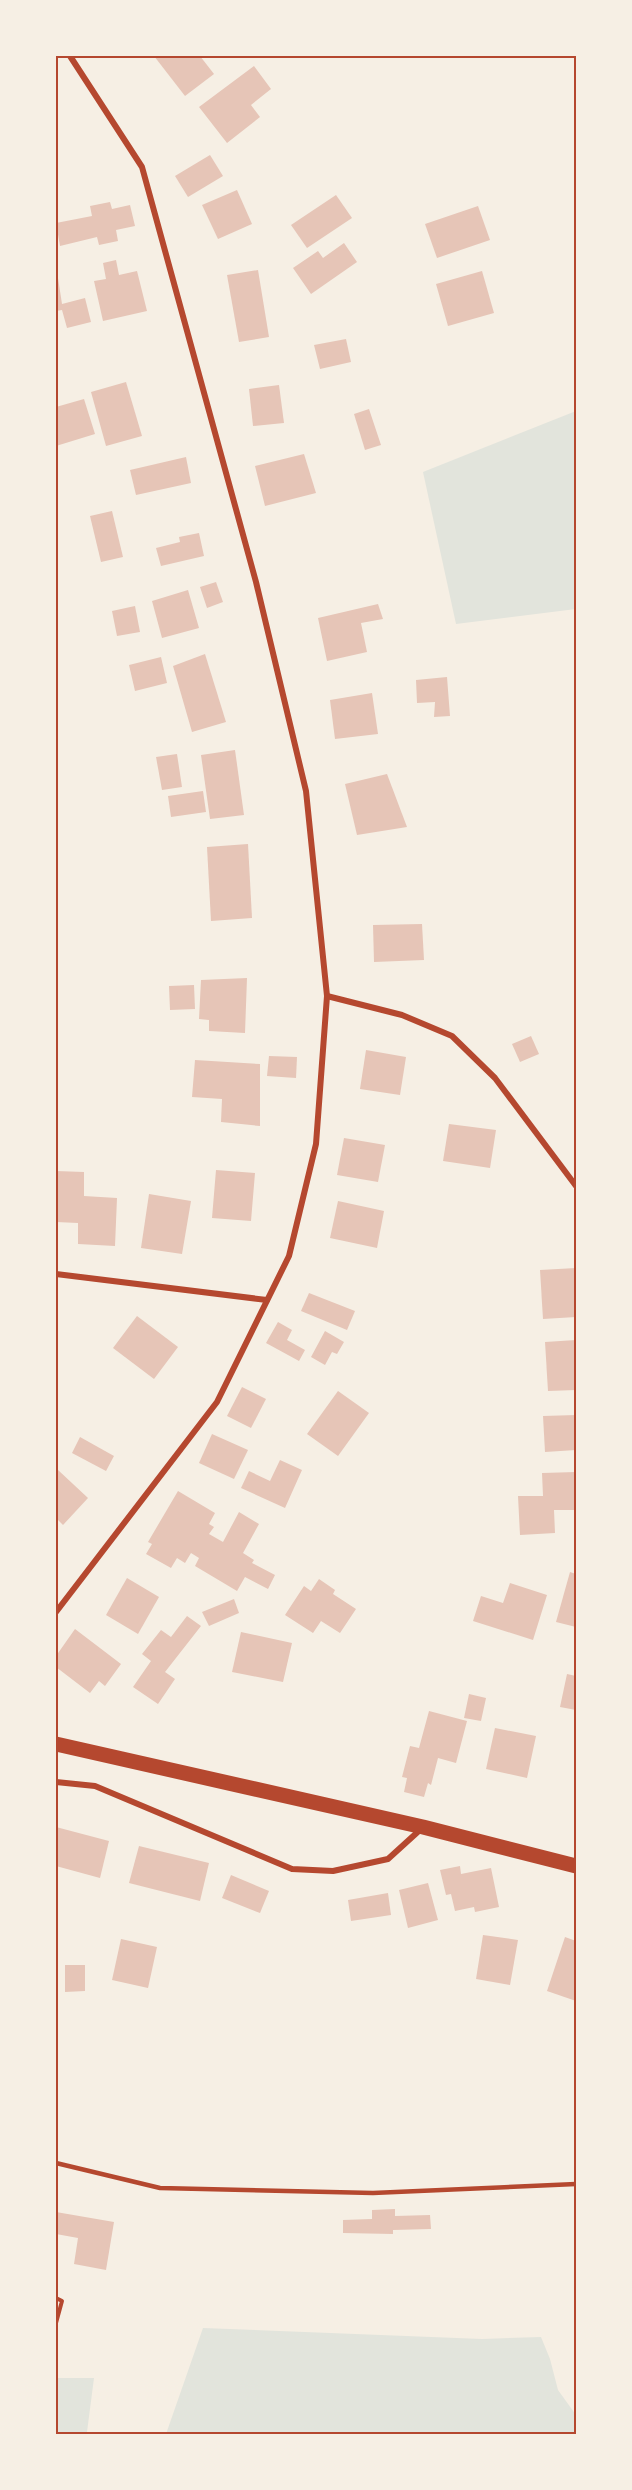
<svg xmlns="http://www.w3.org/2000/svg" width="632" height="2490" font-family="'Archivo Narrow',sans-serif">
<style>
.green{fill:#e2e4dc}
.building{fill:#e6c5b7}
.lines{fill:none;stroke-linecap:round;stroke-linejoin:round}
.path{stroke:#b5482f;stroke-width:4}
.service{stroke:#b5482f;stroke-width:4.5}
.minor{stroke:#b5482f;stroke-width:6}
.primary{stroke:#b5482f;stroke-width:15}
.neatline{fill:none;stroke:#b5482f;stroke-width:2}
</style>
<rect width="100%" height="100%" fill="#f6efe4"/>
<g class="green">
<path d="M 576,411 L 576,609 L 456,624 L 423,472 Z"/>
<path d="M 203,2328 L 482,2339 L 541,2337 L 550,2359 L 558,2390 L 576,2415 L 576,2434 L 166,2434 Z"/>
<path d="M 56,2378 L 94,2378 L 87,2432 L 94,2434 L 56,2434 Z"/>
</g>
<g class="building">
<path d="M 154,56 L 200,56 L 214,74 L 185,96 Z"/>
<path d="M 254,66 L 271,89 L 251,105 L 260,117 L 227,143 L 199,107 Z"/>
<path d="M 210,155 L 223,176 L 188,197 L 175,176 Z"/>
<path d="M 237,190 L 252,224 L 218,239 L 202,205 Z"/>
<path d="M 336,195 L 352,218 L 307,248 L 291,225 Z"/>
<path d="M 110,202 L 112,209 L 130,205 L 135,226 L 116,230 L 118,241 L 99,245 L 97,237 L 60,246 L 56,223 L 92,216 L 90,206 Z"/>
<path d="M 478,206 L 490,240 L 437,258 L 425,224 Z"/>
<path d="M 344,243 L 357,262 L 311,294 L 293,268 L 318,251 L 323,258 Z"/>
<path d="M 116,260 L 119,275 L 137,271 L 147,311 L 103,321 L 94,281 L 106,279 L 103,263 Z"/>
<path d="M 56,265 L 62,304 L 85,298 L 91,322 L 67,328 L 62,310 L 56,311 Z"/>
<path d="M 258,270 L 269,337 L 239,342 L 227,275 Z"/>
<path d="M 482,271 L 494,313 L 448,326 L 436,284 Z"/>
<path d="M 346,339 L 351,362 L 320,369 L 314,345 Z"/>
<path d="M 126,382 L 142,436 L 106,446 L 91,392 Z"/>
<path d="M 279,385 L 284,423 L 253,426 L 249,389 Z"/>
<path d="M 84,399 L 95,434 L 56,446 L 56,407 Z"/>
<path d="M 369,409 L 381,445 L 365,450 L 354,414 Z"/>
<path d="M 304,454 L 316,493 L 265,506 L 255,466 Z"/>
<path d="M 186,457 L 191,483 L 136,495 L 130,470 Z"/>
<path d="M 112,511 L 123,557 L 101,562 L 90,516 Z"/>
<path d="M 199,533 L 204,556 L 161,566 L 156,548 L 180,542 L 179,537 Z"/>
<path d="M 216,582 L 223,602 L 207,608 L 200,587 Z"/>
<path d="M 188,590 L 199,628 L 162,638 L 152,601 Z"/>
<path d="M 378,604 L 383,619 L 361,623 L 367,652 L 327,661 L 318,618 Z"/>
<path d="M 135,606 L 140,632 L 117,636 L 112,611 Z"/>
<path d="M 205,654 L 226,722 L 192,732 L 173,666 Z"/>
<path d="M 161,657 L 167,683 L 135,691 L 129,665 Z"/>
<path d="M 447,677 L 450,716 L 434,717 L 435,702 L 417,703 L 416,680 Z"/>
<path d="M 372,693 L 378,734 L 335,739 L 330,700 Z"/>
<path d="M 235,750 L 244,815 L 210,819 L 201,755 Z"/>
<path d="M 177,754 L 182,787 L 162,790 L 156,757 Z"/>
<path d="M 387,774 L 407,827 L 357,835 L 345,784 Z"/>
<path d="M 203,791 L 206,812 L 171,817 L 168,796 Z"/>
<path d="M 248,844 L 252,918 L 211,921 L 207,847 Z"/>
<path d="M 422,924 L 424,960 L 374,962 L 373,925 Z"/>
<path d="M 247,978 L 245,1033 L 209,1031 L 209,1020 L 199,1019 L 201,980 Z"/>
<path d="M 194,985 L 195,1009 L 170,1010 L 169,986 Z"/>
<path d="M 531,1036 L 539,1054 L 520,1062 L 512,1044 Z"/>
<path d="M 366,1050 L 406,1057 L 400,1095 L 360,1089 Z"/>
<path d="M 269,1056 L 297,1057 L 296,1078 L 267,1076 Z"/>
<path d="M 195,1060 L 260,1064 L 260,1126 L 221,1122 L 222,1099 L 192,1097 Z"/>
<path d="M 449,1124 L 496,1130 L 490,1168 L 443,1161 Z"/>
<path d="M 344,1138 L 385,1145 L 378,1182 L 337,1175 Z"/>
<path d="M 216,1170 L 255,1173 L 251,1221 L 212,1218 Z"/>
<path d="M 56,1171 L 84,1172 L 84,1196 L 117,1198 L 115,1246 L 78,1244 L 78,1223 L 56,1222 Z"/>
<path d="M 149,1194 L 191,1201 L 182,1254 L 141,1248 Z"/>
<path d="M 338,1201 L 384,1211 L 377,1248 L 330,1238 Z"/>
<path d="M 576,1268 L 576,1317 L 543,1319 L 540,1270 Z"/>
<path d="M 309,1293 L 355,1311 L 347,1330 L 301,1311 Z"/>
<path d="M 137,1316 L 178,1347 L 154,1379 L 113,1348 Z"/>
<path d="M 278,1322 L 292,1330 L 287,1340 L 305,1350 L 299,1361 L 266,1343 Z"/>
<path d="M 325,1331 L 344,1342 L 337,1354 L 332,1352 L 325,1365 L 311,1357 Z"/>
<path d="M 576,1340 L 576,1390 L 548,1391 L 545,1342 Z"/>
<path d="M 242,1387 L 266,1399 L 251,1428 L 227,1416 Z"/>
<path d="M 338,1391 L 369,1413 L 338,1456 L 307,1434 Z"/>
<path d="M 576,1415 L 576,1450 L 545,1452 L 543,1416 Z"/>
<path d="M 212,1434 L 248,1450 L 234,1479 L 199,1463 Z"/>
<path d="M 80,1437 L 114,1456 L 106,1471 L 72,1453 Z"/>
<path d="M 280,1460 L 302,1470 L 285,1508 L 241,1488 L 249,1471 L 270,1481 Z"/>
<path d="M 58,1470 L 88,1498 L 63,1525 L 56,1518 L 56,1473 Z"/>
<path d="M 576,1472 L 576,1510 L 554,1510 L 555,1533 L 520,1535 L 518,1496 L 543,1496 L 542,1473 Z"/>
<path d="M 178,1491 L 215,1513 L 209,1524 L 214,1527 L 209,1534 L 223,1542 L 239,1512 L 259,1524 L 243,1553 L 254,1560 L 252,1563 L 275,1575 L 268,1589 L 245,1577 L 237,1591 L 195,1566 L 199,1558 L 191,1553 L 185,1563 L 177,1558 L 171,1568 L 146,1554 L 152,1544 L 148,1542 Z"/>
<path d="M 570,1572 L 576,1574 L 576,1627 L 556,1622 Z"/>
<path d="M 127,1578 L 159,1597 L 138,1634 L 106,1615 Z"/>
<path d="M 319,1579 L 335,1590 L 333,1594 L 356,1609 L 340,1633 L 321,1621 L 313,1633 L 285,1615 L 304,1586 L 311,1591 Z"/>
<path d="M 510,1583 L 547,1595 L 533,1640 L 473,1621 L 481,1596 L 503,1603 Z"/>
<path d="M 234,1599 L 239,1613 L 209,1626 L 202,1612 Z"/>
<path d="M 187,1616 L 201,1626 L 165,1672 L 175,1679 L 158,1704 L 133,1687 L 151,1661 L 142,1654 L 161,1630 L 171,1637 Z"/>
<path d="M 75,1629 L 121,1664 L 105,1686 L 99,1681 L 90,1693 L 56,1667 L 56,1656 Z"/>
<path d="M 241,1632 L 292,1643 L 283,1682 L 232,1672 Z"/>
<path d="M 567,1674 L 576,1676 L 576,1710 L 560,1707 Z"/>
<path d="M 469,1694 L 486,1698 L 481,1721 L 464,1718 Z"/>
<path d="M 429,1711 L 467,1721 L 456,1763 L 438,1758 L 431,1785 L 428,1783 L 424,1797 L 404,1792 L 407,1778 L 402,1777 L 410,1746 L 419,1748 Z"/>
<path d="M 495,1728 L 536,1736 L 527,1778 L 486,1769 Z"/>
<path d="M 56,1827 L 109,1841 L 100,1878 L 56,1866 Z"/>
<path d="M 139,1846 L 209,1863 L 200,1901 L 129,1883 Z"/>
<path d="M 460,1866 L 461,1874 L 491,1868 L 499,1907 L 475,1912 L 474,1907 L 455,1911 L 451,1894 L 446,1895 L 440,1870 Z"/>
<path d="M 231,1875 L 269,1891 L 260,1913 L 222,1898 Z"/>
<path d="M 428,1883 L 438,1920 L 408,1928 L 399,1890 Z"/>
<path d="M 388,1893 L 391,1915 L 351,1921 L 348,1900 Z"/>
<path d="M 483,1935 L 518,1940 L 510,1985 L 476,1979 Z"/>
<path d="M 565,1937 L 576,1941 L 576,2001 L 547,1991 Z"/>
<path d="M 121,1939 L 157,1947 L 148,1988 L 112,1980 Z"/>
<path d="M 65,1965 L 85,1965 L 85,1991 L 65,1992 Z"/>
<path d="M 395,2209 L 395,2216 L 430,2215 L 431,2229 L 393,2230 L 393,2234 L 343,2233 L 343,2220 L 372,2219 L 372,2210 Z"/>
<path d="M 56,2212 L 114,2222 L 106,2270 L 74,2264 L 78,2238 L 56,2234 Z"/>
</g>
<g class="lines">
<path class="path" d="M 56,2298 L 62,2301 L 56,2323"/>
<path class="service" d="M 56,2163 L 160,2188 L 373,2193 L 576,2184"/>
<g class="minor">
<path d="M 327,996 L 402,1015 L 452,1036 L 495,1078 L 576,1186"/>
<path d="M 56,1274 L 267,1300"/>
<path d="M 56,1612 L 217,1402 L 289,1256 L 316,1144 L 327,996 L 306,791 L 256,582 L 142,167 L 70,56"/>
<path d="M 56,1782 L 95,1786 L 292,1869 L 333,1871 L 388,1859 L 421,1829"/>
</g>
<path class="primary" d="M 56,1744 L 423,1827 L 576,1866"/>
</g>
<rect width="632" height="2490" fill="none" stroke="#f6efe4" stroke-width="114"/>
<rect x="57" y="57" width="518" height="2376" class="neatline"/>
</svg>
